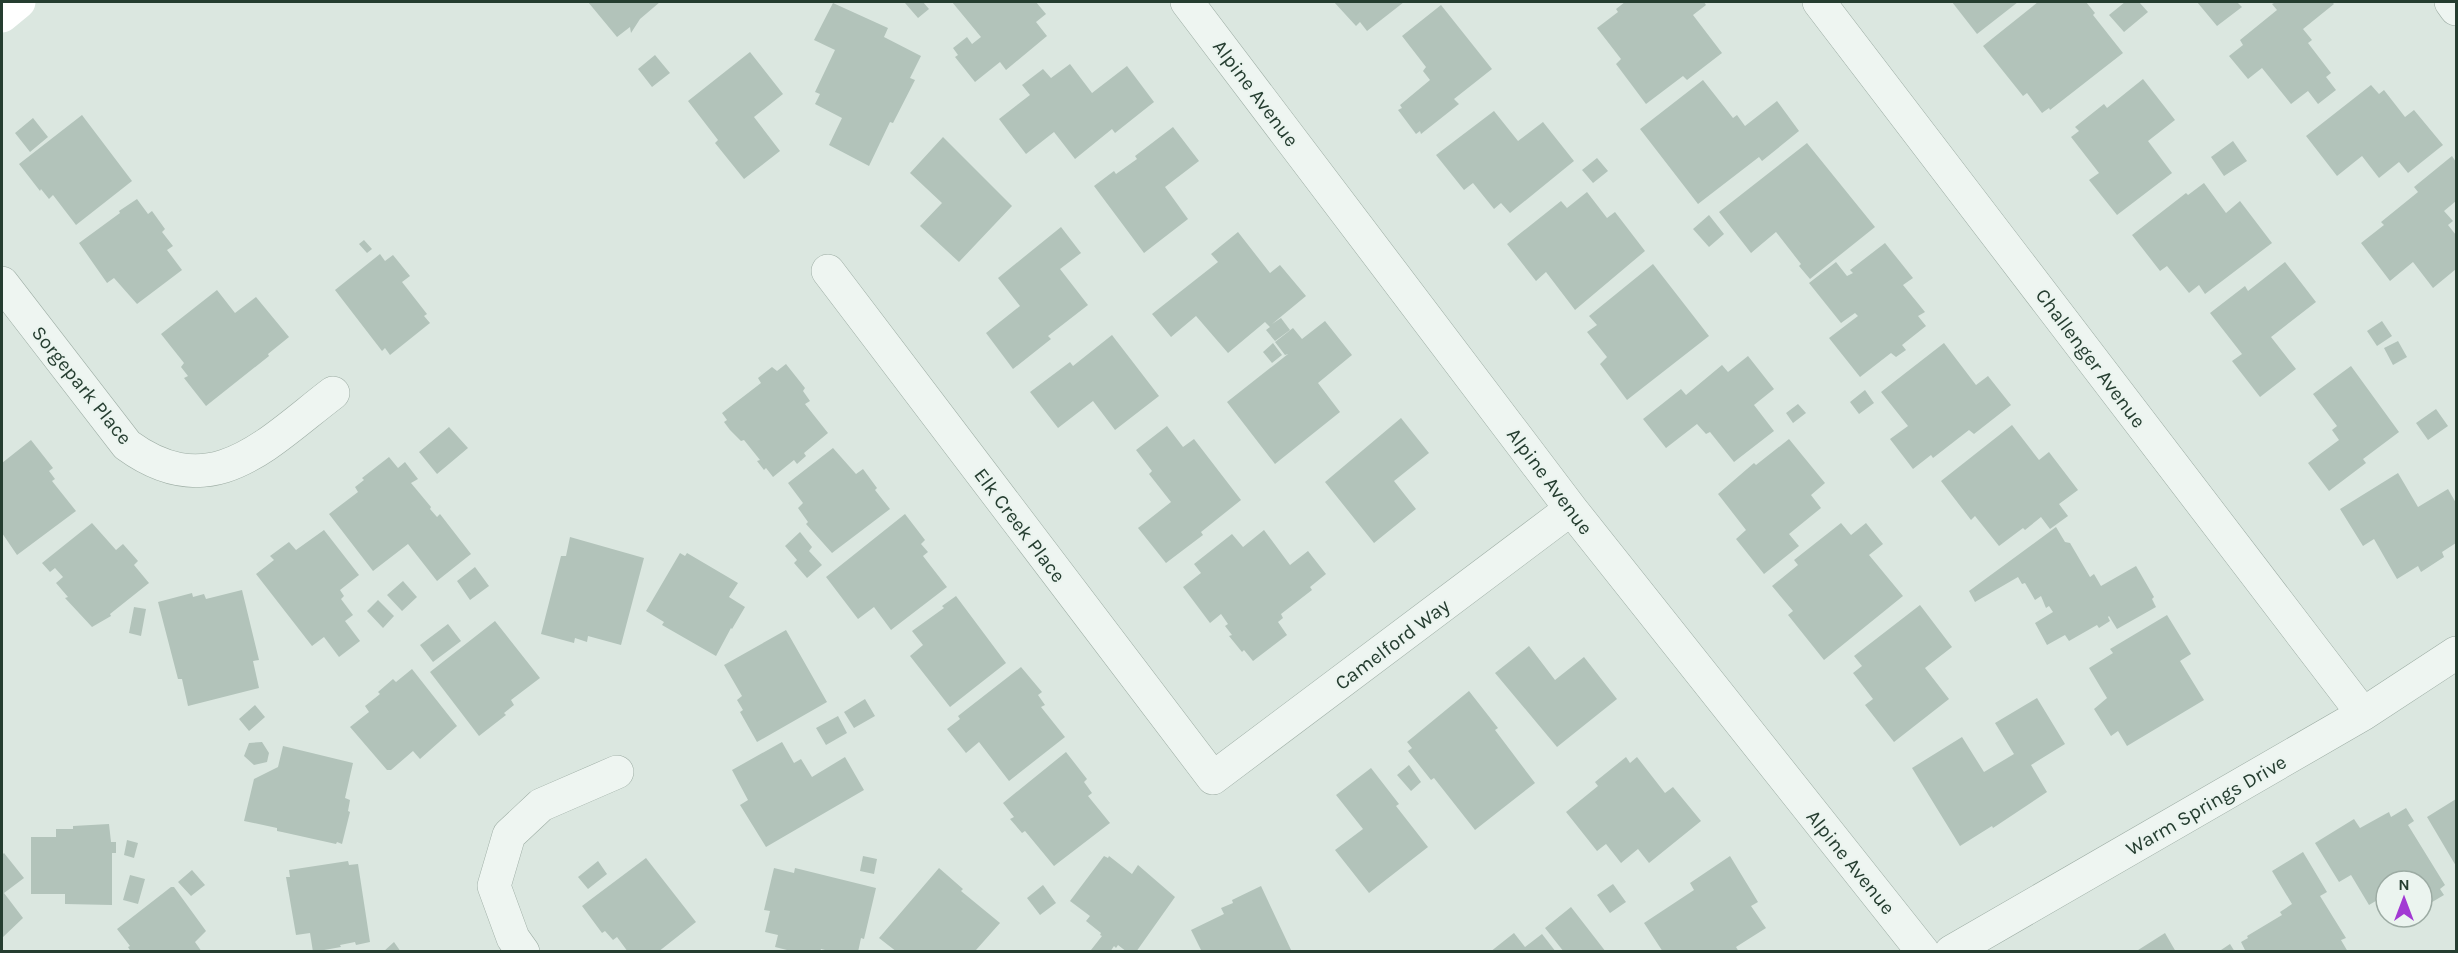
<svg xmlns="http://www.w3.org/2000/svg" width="2458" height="953" font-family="Karla,sans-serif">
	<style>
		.building { fill: #b2c3ba }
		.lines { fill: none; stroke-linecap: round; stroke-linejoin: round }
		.street-casing { stroke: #9dada4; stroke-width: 34 }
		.street { stroke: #eef5f1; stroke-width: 33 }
		.secondary { stroke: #fff; stroke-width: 33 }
		.labels { text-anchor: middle; stroke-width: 4.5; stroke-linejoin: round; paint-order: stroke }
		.street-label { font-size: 20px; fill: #253d30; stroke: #ebf4ef }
	</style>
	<rect width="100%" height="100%" fill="#dbe7e0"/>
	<!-- building -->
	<path class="building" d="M588,2H660L640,19L631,33L630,27L617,37Z
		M908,2H923L929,9L918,18L905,3Z
		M952,2H1036L1046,14L1036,22L1047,36L1006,70L1000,62L975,82L955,57L958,55L953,48L967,37L972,44L981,37Z
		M1334,2H1404L1367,31L1360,22L1356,26Z
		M1625,2H1704L1706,5L1693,15L1722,53L1687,80L1683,76L1646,104L1616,64L1621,59L1597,28L1618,12L1616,9Z
		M1952,2H2018L1977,34Z
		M2038,2H2086L2095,13L2093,15L2123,53L2050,110L2049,108L2042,113L2027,93L2023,96L1983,46Z
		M2125,2H2139L2148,12L2124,32L2109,15Z
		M2197,2H2237L2242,7L2217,26Z
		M2276,2H2332L2334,4L2303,29L2312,40L2308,43L2331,73L2326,77L2336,90L2318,104L2308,91L2291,104L2262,68L2248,79L2229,56L2243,45L2240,40L2277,10L2272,4Z
		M833,3L888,28L884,37L921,56L910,78L915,80L893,123L890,122L869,166L829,145L842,118L815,104L820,94L815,92L835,50L814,40Z
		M1441,5L1492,69L1454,99L1459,104L1421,134L1420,131L1416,134L1398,110L1402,108L1400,105L1430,80L1423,71L1426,67L1402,36Z
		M750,52L783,94L754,117L780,151L744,179L715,143L718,140L688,101Z
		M655,55L670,73L652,87L638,69Z
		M1070,64L1092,93L1127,66L1154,102L1115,133L1112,129L1075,159L1054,132L1026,154L999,119L1030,95L1022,85L1043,69L1051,78Z
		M2143,79L2175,120L2148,141L2172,173L2117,215L2089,180L2099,173L2071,137L2079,131L2075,127L2104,104L2107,108Z
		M1703,80L1733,118L1737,115L1745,126L1777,101L1799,131L1762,161L1759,157L1698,204L1640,129Z
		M2371,85L2379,94L2384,90L2405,117L2414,110L2443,145L2408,173L2399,162L2379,178L2362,156L2337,176L2306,136Z
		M1494,111L1518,141L1543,122L1574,161L1510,213L1501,203L1494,209L1473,183L1464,190L1436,155Z
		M82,115L132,181L76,225L53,195L49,199L41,189L40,191L19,164Z
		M33,118L48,137L30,152L15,133Z
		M1173,127L1199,161L1165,187L1188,219L1144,253L1094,186L1114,171L1116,174L1137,159L1135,156Z
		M943,137L1012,206L959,262L920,226L942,203L910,173Z
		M2233,141L2247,161L2224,176L2211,157Z
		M1807,143L1875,227L1810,279L1799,266L1801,264L1776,232L1751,253L1719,212Z
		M2452,156L2456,162V201L2444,211L2453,221L2448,225L2456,235V269L2433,288L2413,262L2390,281L2361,243L2384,225L2381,222L2418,192L2414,187Z
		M1597,158L1608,171L1593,183L1582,170Z
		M2204,183L2226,213L2240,201L2272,243L2205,294L2199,285L2189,293L2167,266L2160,271L2132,235L2186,193L2188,195Z
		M1587,192L1607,218L1615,212L1645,251L1575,310L1546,272L1536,281L1507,244L1561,201L1567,208Z
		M137,199L148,214L152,211L165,229L162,232L173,246L167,250L182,270L137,304L114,278L107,283L79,243L120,213L119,211Z
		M1709,215L1724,234L1709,247L1693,229Z
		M1061,227L1081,253L1060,269L1088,305L1048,336L1051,339L1013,369L986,333L1020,306L998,278Z
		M1238,232L1270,273L1280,265L1306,296L1272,324L1281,318L1290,330L1275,341L1266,330L1270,327L1265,322L1228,353L1196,316L1171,337L1152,314L1218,262L1211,254Z
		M364,240L372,249L367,253L359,244Z
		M1885,243L1913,278L1903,285L1925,312L1918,316L1926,326L1902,345L1906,350L1896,357L1891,353L1860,377L1829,338L1858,316L1855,313L1841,323L1809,283L1836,262L1847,276L1853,273L1850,270Z
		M380,254L385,261L393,255L410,276L402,282L427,314L424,316L430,323L390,355L385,348L382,351L335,290Z
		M2285,262L2316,302L2271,337L2296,369L2260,397L2232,361L2242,354L2210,313L2245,286L2248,291Z
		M1653,264L1709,336L1627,400L1600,364L1607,357L1587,332L1597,325L1589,316Z
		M217,290L235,313L256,297L289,337L268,354L269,356L206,406L184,378L188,376L181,367L184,363L161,334Z
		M1325,321L1352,355L1318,383L1340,412L1275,464L1227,402L1288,354L1285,355L1275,342L1293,328L1302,339Z
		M2382,321L2392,336L2377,346L2367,331Z
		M1112,335L1159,396L1115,430L1093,401L1058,428L1030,392L1070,362L1073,366Z
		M2398,341L2407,357L2393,365L2384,348Z
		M1273,343L1282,355L1272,363L1263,352Z
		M1944,343L1976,385L1988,376L2011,405L1974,434L1969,430L1933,458L1931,455L1913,469L1890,439L1908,426L1881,392Z
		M1748,356L1774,389L1754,405L1774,431L1734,462L1710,432L1706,434L1697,424L1666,448L1643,419L1681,389L1686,395L1722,365L1728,372Z
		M786,364L805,388L803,391L810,401L805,404L828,433L804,453L806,456L797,464L794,460L773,477L766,468L764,470L757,461L760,460L744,440L741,441L730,430L724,422L727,420L722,413L761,383L758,378L772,367L777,371Z
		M2351,366L2399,432L2363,459L2366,463L2329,491L2308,463L2339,440L2332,430L2337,426L2313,394Z
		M1865,390L1874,403L1859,414L1850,402Z
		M1798,404L1806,413L1793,423L1786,413Z
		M2436,409L2448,426L2428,440L2416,423Z
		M1401,418L1429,453L1394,481L1416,509L1374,543L1325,482Z
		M2012,425L2039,460L2049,452L2078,490L2059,504L2068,516L2050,529L2041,517L2025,530L2023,528L1999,546L1975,516L1971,520L1941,481Z
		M1167,426L1183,447L1194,439L1241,500L1201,532L1203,535L1166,563L1138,528L1171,502L1149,474L1152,471L1136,450Z
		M449,427L468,448L437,474L419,452Z
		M1789,439L1825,483L1811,495L1821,508L1789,534L1799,546L1764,574L1736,539L1746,530L1718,494L1754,463L1756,465Z
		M31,440L53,468L49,471L55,479L52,481L76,511L17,555L2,533V463Z
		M833,448L856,474L863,469L877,488L875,490L890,509L832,553L806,524L808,522L798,508L803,503L788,483Z
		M389,457L398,468L405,462L418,479L411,483L431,507L430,509L437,517L440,514L471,554L437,581L408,544L373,571L329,514L358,492L355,487L364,480L362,478Z
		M2398,473L2418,507L2448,489L2456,503V543L2442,552L2444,557L2421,572L2418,566L2397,579L2374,539L2363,546L2340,509Z
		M905,514L925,540L921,544L928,552L923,556L947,587L891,630L874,607L858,619L826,577Z
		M92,523L116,550L123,544L138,561L134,565L149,583L110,614L111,616L92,627L65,598L68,597L56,583L63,577L55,568L50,572L42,563Z
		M1841,523L1851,535L1866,523L1883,544L1869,555L1903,596L1824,660L1788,615L1793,611L1772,586L1798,565L1794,560Z
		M2056,527L2065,542L2070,543L2090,577L2094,574L2101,586L2136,566L2154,597L2152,599L2156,607L2117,629L2109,616L2108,617L2110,621L2099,628L2097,625L2069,641L2065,635L2047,645L2035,623L2053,612L2049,606L2046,608L2041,596L2035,600L2025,583L2022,584L2018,577L1975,602L1969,591Z
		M324,530L359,575L340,590L344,596L341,599L353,615L345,621L360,641L339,657L324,637L312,646L256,574L274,560L270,556L289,542L296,550Z
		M1264,530L1290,565L1308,551L1326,574L1310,587L1312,590L1281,614L1283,618L1278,622L1287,635L1253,661L1244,650L1242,652L1229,636L1232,635L1225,626L1228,624L1221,614L1210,623L1183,587L1201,573L1194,564L1232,534L1243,547Z
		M800,532L812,547L809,551L822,565L807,578L794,563L797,560L785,546Z
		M570,537L644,558L621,645L588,636L587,642L575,638L574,643L541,634L561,556H566Z
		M680,553L685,556L687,553L738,583L729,597L745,607L732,629L731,628L716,656L662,625L664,622L646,611Z
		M475,567L489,586L470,600L457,581Z
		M403,581L417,597L402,611L387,595Z
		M242,590L259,660L253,661L259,688L188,706L182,679H178L158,602L192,593L193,597L204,594L206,599Z
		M956,596L1006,663L950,707L910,656L923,645L912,631L944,608L942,606Z
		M378,600L394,616L383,628L367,611Z
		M1920,605L1952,647L1925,668L1949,699L1894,742L1865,705L1873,699L1853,673L1862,666L1854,656Z
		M134,607L146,609L141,636L129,633Z
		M2167,615L2191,654L2180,661L2204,700L2127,746L2118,731L2111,736L2094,709L2107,698L2089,668L2113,653L2110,649Z
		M495,621L540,678L511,700L514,705L504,713L506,715L479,736L430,672Z
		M448,624L461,641L433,662L420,645Z
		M786,630L827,702L757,742L740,712L743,710L737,700L742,696L724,665Z
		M1529,646L1555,680L1584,657L1617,699L1557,747L1495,673Z
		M1021,667L1042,692L1038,695L1045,705L1041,707L1065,737L1009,781L979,742L966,753L947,729L960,719L958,716Z
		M412,669L457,726L420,759L413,751L391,770H387L350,727L369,712L365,706L380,694L378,692L393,679L396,682Z
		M1469,691L1498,728L1495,730L1535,783L1475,830L1434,778L1431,780L1408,751L1412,748L1407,742Z
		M2037,698L2065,744L2031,765L2047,792L1993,828L1992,826L1960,846L1912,768L1962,737L1984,772L2014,754L1995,723Z
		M865,699L875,716L854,728L844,712Z
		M255,705L265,717L249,731L239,719Z
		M838,716L847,733L826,745L816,728Z
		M262,742L269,753L267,762L254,765L244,756L249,743Z
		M782,742L794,763L801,759L812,777L845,757L864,790L766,847L740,805L748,800L732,770Z
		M283,746L353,763L345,798L350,800L348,811L350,812L342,844L337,842L336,844L282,832L277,831V828L244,821L254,779L278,767Z
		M1066,752L1087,779L1084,782L1092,793L1088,796L1110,823L1054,866L1025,831L1022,833L1010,819L1014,817L1003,803Z
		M1626,757L1630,763L1637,757L1665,793L1673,787L1701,821L1649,863L1638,849L1621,863L1606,844L1597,851L1566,812L1598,786L1595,782Z
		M1409,765L1421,782L1411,791L1397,775Z
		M1371,768L1399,804L1396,806L1428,847L1369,893L1335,850L1363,829L1336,795Z
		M2456,799V866L2427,817Z
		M2406,808L2414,821L2408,825L2445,885L2440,889L2444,895L2422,908V881H2386V895L2369,905L2351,875L2339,882L2315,843L2354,819L2360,828L2389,812L2391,817Z
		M109,824L111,842H116V853H112V905L65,904V894H31V837H56V829H73V826Z
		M127,840L138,843L134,858L124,855Z
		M2303,852L2327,892L2320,896L2346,938L2341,940L2348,952H2246L2241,942L2248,938L2247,936L2282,915L2280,912L2292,904L2272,871Z
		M4,853L24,878L4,893L23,918L2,938V855Z
		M863,856L877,859L874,874L860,871Z
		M1104,856L1108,858L1109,856L1132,874L1138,865L1175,897L1136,952H1127L1118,945L1116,948L1114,946L1110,952L1091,950L1102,936L1100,935L1101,933L1086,921L1090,916L1070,901Z
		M1730,856L1758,902L1751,906L1766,928L1736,947L1739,952H1663L1644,923L1694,890L1690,883Z
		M646,858L696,922L658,952H628L617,937L613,940L605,931L602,933L582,906Z
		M348,861L349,865L358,864L370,942L356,945L355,942L340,945L341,947L313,952L310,933L296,935L286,877H290L289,870Z
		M598,861L607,874L588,889L578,877Z
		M774,868L794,873L795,868L876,888L864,939L861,938L858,952H833L821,949L820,952H795L775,947L778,935L765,932L770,911L764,910Z
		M939,868L963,889L961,891L1000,923L976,950L978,952H897L879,938Z
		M192,870L205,885L191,896L178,882Z
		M130,875L145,879L138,904L123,900Z
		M1613,884L1626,902L1610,913L1597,895Z
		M1043,885L1056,903L1040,915L1027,898Z
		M1261,886L1292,952H1202L1191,930L1224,914L1221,908L1233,903L1232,900Z
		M171,887H174L206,931L195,942L202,952H131L128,947L130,946L117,929Z
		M1571,907L1606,952H1564L1545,928Z
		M1514,933L1525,947L1542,934L1556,952H1490Z
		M2165,933L2176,952H2135Z
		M394,942L401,952H383Z
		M2230,944L2235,952H2218Z"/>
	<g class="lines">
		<defs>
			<path id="street" d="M1187,2L1571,509L1923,952
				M1819,2L2363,714
				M2451,2L2456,9
				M828,271L1213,778L1571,509
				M2,283L127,445C212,507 266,444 333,393
				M523,952L513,938L494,886L509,835L541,805L617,772
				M1951,952L2363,714L2456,653"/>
		</defs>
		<!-- street casing -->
		<use href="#street" class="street-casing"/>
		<!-- street -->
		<use href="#street" class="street"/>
		<!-- secondary -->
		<path class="secondary" d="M2,16L19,2"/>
	</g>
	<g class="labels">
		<!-- street labels -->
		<g class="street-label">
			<text transform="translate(1256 93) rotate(53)" y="7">Alpine Avenue</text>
			<text transform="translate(2091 358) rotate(53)" y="7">Challenger Avenue</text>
			<text transform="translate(82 385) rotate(51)" y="7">Sorgepark Place</text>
			<text transform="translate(1550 481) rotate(53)" y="7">Alpine Avenue</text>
			<text transform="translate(1020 525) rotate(53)" y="7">Elk Creek Place</text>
			<text transform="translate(1392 644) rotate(-37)" y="7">Camelford Way</text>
			<text transform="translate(2206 805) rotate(-30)" y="7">Warm Springs Drive</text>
			<text transform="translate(1851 862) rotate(51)" y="7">Alpine Avenue</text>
		</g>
	</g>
	<!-- border -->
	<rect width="2458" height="953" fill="none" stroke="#253d30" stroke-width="6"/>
	<!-- north arrow -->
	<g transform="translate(2404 899)"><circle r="28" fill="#ebf4ef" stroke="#9caba3" stroke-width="1.5"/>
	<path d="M0-4.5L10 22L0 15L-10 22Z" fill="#a239d3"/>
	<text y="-9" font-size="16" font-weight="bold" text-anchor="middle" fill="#253d30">N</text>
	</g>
</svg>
